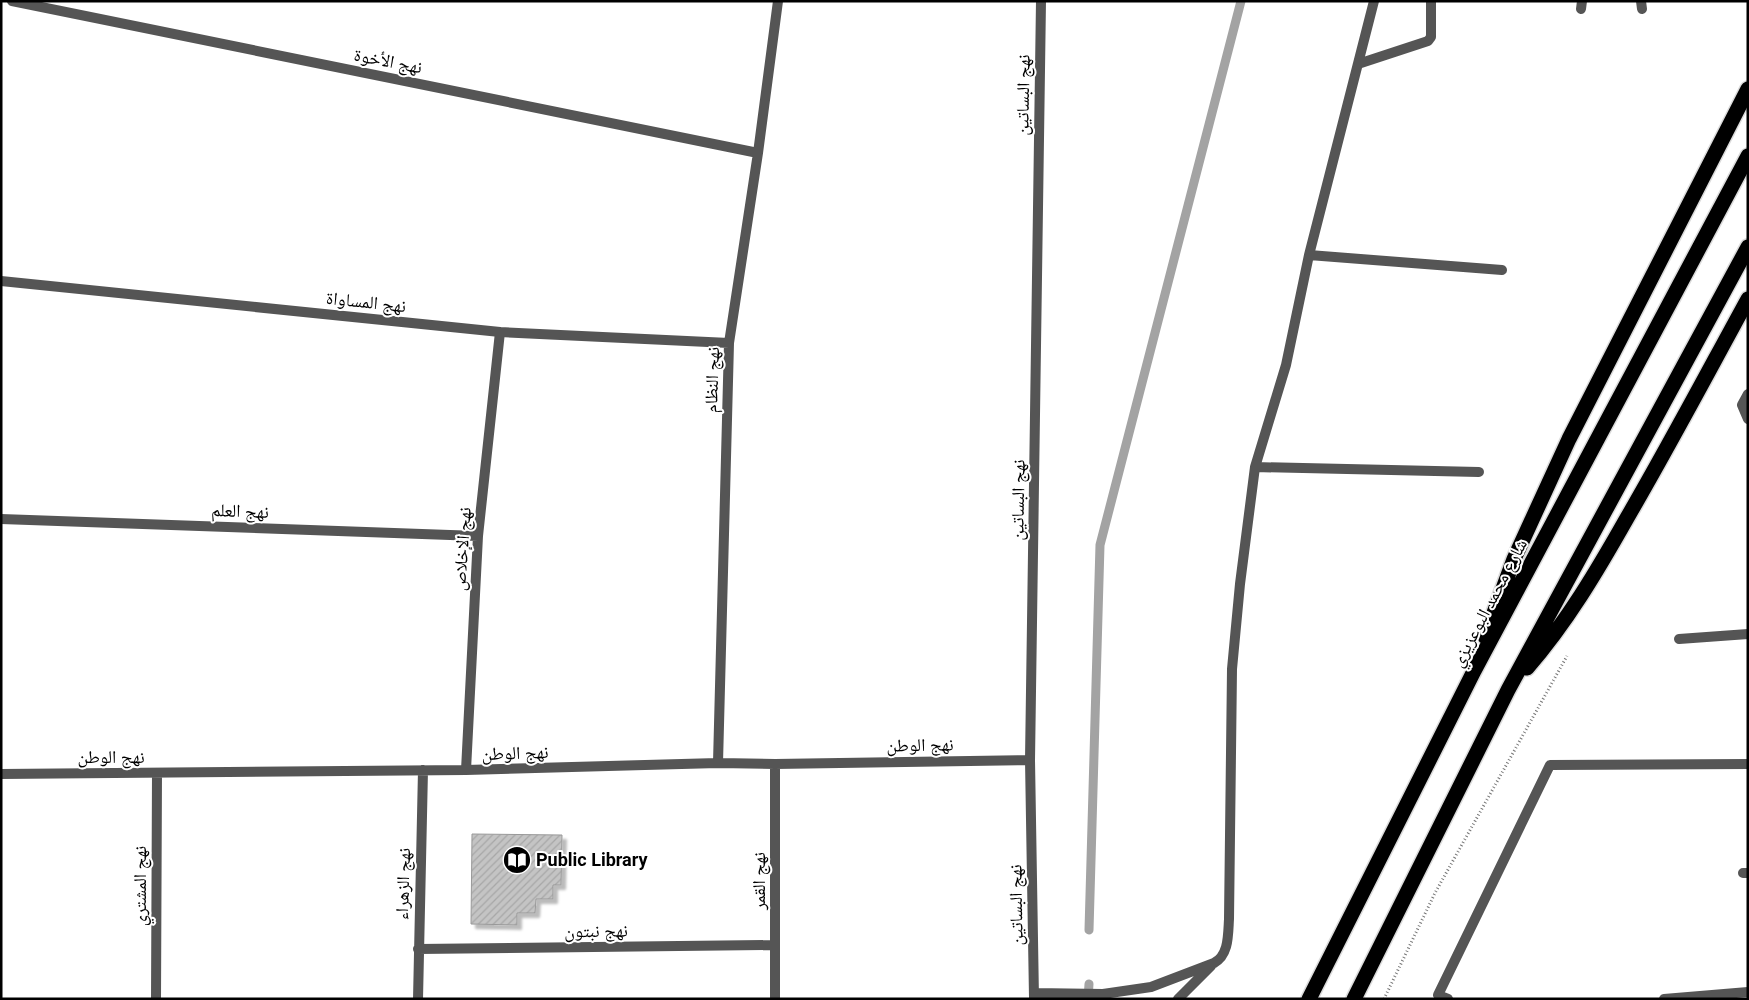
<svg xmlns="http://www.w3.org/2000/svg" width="1749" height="1000" font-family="Roboto,'Noto Naskh Arabic',sans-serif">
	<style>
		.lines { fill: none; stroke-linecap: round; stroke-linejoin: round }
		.stream { stroke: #a3a3a3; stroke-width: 9 }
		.building { fill: url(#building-hatch); stroke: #999; filter: url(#shadow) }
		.motorway-casing { stroke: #dbdbdb; stroke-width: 18 }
		.path { stroke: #777; stroke-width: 3; stroke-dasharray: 1 2.5; stroke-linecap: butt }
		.service { stroke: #555; stroke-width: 10 }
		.minor { stroke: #555; stroke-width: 10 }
		.motorway { stroke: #000; stroke-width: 15 }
		.labels { text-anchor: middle; stroke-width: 4; stroke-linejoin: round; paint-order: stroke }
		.street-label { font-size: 18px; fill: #000; stroke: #fff }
		.poi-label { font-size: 18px; font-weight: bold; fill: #000; stroke: #fff; text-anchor: start }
	</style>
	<defs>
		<pattern id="building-hatch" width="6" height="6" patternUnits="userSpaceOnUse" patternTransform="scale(1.25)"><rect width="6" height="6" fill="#c4c4c4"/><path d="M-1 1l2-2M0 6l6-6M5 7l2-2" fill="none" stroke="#a7a7a7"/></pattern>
		<filter id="shadow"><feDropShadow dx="4.5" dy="4.5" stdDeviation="1" flood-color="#0004"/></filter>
	</defs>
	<rect width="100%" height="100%" fill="#fff"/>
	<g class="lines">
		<!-- stream -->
		<path class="stream" d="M1089,930L1100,545L1241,1
			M1088,999L1089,984"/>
	</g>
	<!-- building -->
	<path class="building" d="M472,834L562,835L561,885H553V899H536L535,913H517V925L471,924Z"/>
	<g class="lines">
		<defs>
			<path id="motorway" d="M1485,637L1514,559L1569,439L1748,89
				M1527,668C1567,622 1597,571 1627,518C1669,446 1708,372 1748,299
				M1309,999L1474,671L1748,156
				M1354,999L1508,690L1748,247"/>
		</defs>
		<!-- motorway casing -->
		<use href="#motorway" class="motorway-casing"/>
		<!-- path -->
		<path class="path" d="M1384,999L1435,893L1567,656"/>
		<!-- service -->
		<path class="service" d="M1743,873H1748
			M1448,999L1438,995L1550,765L1748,764"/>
		<!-- minor -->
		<path class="minor" d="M12,1L758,153
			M1641,1L1642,9
			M1581,9L1582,1
			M1358,64L1428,41L1431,37V1
			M1309,255L1502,270
			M1,281L500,332L729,343
			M1748,394L1742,405L1748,419
			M1255,467L1479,472
			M1,519L478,536
			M1679,639L1748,634
			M718,763L729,343L758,153L778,1
			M466,770L478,536L500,332
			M1,774L466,770L718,763L775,764L1030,760
			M418,949L775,945
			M1034,993L1103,994L1151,987L1214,963C1229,955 1228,935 1229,919L1232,669L1240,584L1255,467L1286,365L1309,255L1374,1
			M1034,998L1030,760L1041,1
			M156,999L157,773
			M418,999L423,770
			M775,999V764
			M1178,999L1211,966
			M1664,999L1748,992"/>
		<!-- motorway -->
		<use href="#motorway" class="motorway"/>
	</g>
	<!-- icons -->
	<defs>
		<symbol id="library-disc" viewBox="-11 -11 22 22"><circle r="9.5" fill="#000" stroke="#fff"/><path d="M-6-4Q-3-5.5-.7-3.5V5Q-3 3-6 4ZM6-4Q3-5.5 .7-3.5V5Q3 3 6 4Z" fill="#fff"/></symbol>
	</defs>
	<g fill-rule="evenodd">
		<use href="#library-disc" x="501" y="844" width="32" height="32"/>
	</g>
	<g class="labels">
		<!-- street labels -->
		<g class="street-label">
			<text transform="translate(388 61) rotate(11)" y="6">نهج الأخوة</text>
			<text transform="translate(1023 95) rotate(-89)" y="6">نهج البساتين</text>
			<text transform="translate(366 302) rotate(6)" y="6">نهج المساواة</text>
			<text transform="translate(712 380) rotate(-88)" y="6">نهج النظام</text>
			<text transform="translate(1018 500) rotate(-89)" y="6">نهج البساتين</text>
			<text transform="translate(240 511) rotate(2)" y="6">نهج العلم</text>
			<text transform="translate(462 549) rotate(-86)" y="6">نهج الإخلاص</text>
			<text transform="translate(1489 603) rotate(-62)" y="6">شارع محمد البوعزيزي</text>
			<text transform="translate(920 745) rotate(-1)" y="6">نهج الوطن</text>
			<text transform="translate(515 753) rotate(-2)" y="6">نهج الوطن</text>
			<text x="111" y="763">نهج الوطن</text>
			<text transform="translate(759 881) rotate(-90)" y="6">نهج القمر</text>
			<text transform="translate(403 884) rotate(-88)" y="6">نهج الزهراء</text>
			<text transform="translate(140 886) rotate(-90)" y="6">نهج المشتري</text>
			<text transform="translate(1016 905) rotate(-91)" y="6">نهج البساتين</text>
			<text transform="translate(596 931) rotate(-1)" y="6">نهج نبتون</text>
		</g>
		<!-- poi labels -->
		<g class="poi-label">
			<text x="536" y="866">Public Library</text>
		</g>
	</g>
	<!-- border -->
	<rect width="1749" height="1000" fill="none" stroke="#000000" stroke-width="5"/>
</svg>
